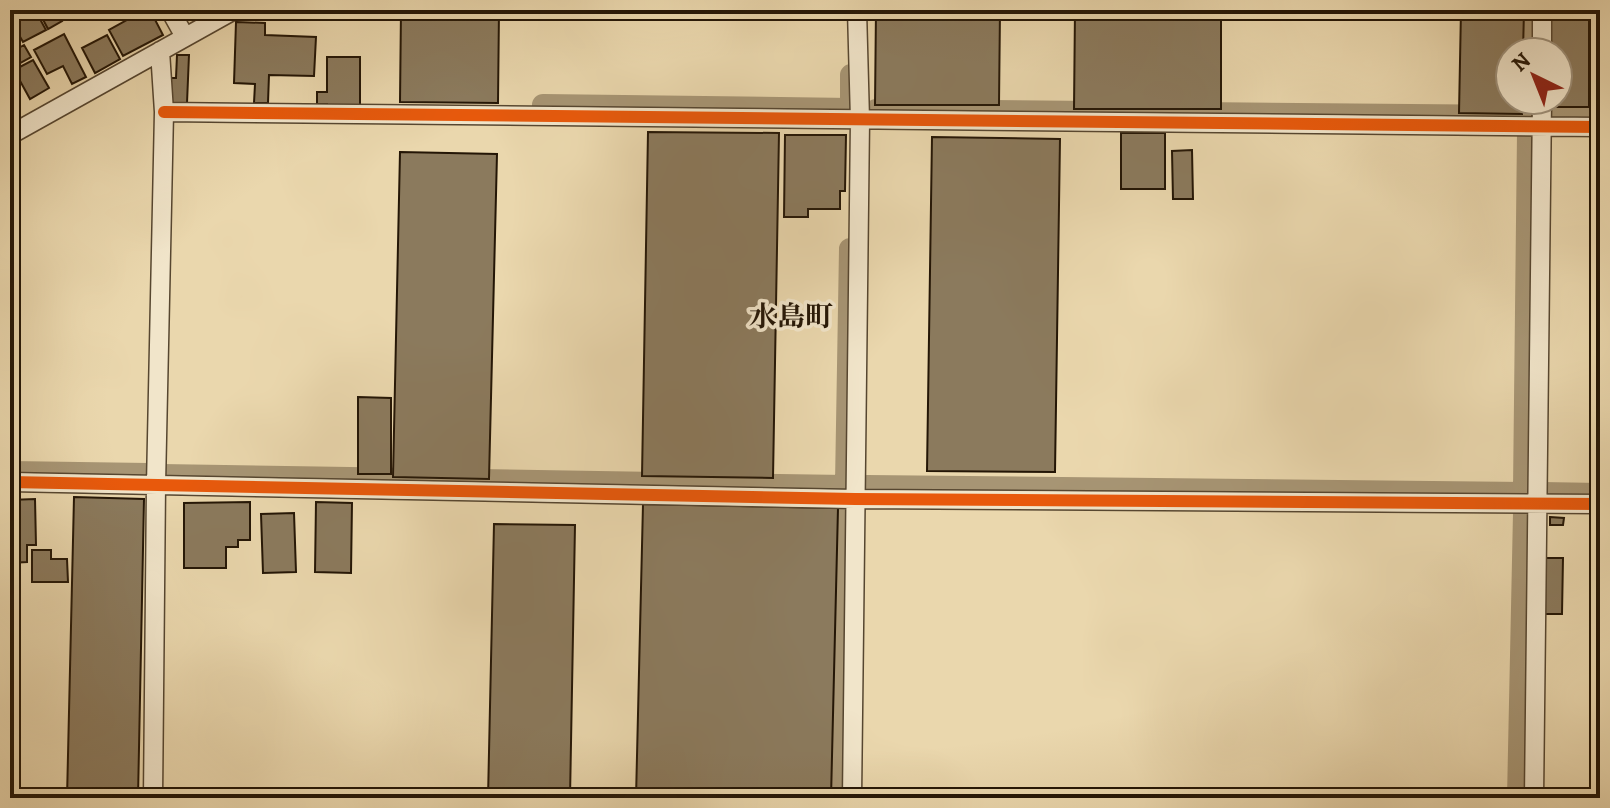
<svg xmlns="http://www.w3.org/2000/svg" width="1610" height="808" font-family="Alegreya,'Noto Serif JP',serif">
	<style>
		.lines { fill: none; stroke-linecap: round; stroke-linejoin: round }
		.canal { stroke: #a79574; stroke-width: 22 }
		.building { fill: #8b7a5d; stroke: #241606; stroke-width: 2 }
		.street-casing { stroke: #564630; stroke-width: 21 }
		.street { stroke: #f1e5ca; stroke-width: 18 }
		.cycleway-casing { stroke: #f1e5ca; stroke-width: 17 }
		.cycleway { stroke: #e8590c; stroke-width: 12 }
		.labels { text-anchor: middle; stroke-width: 7; stroke-linejoin: round; paint-order: stroke }
		.quarter-label { font-size: 28px; font-weight: bold; fill: #241606; stroke: #f1e5ca }
	</style>
	<rect width="100%" height="100%" fill="#ead7ad"/>
	<filter id="stains"><feTurbulence type="fractalNoise" baseFrequency=".0025" numOctaves="4"/><feColorMatrix values="0 0 0 0 .2 0 0 0 0 .09 0 0 0 0 .02 0 0 0 .5 -.17"/></filter>
	<radialGradient id="worn" r=".72"><stop offset=".6" stop-color="#630" stop-opacity="0"/><stop offset="1" stop-color="#630" stop-opacity=".3"/></radialGradient>
	<g class="lines">
		<!-- canal -->
		<path class="canal" d="M1529,52V10
			M543,105L851,109V75
			M876,110L1523,116
			M1557,116L1600,117
			M10,472L148,474
			M161,475L846,486
			M846,484L850,249
			M867,486L1524,493
			M1524,489L1528,133
			M1542,493L1600,494
			M839,798L845,513
			M1518,798L1524,513"/>
	</g>
	<!-- building -->
	<path class="building" d="M10,10H35L46,30L23,42L10,19Z
		M38,10H56L62,21L48,29Z
		M145,10H150L163,35L123,56L109,30Z
		M191,10H215L197,20Z
		M333,10H352V18H333Z
		M401,10H499L498,103L400,102Z
		M876,10H1000L999,105H875Z
		M1075,10H1221V109H1074Z
		M1461,10H1524L1523,52H1510V100H1522V114L1459,113Z
		M1545,10H1589V107H1545V100H1558V52H1545Z
		M236,22L265,23V35L316,37L314,76L269,75L268,103H254L255,84L234,83Z
		M64,34L86,77L72,84L63,66L47,74L34,50Z
		M107,35L120,59L95,73L82,48Z
		M24,45L31,57L13,67L10,53Z
		M177,55H189L187,103H169L170,78H176Z
		M327,57H360V108L327,107V104H317V92H327Z
		M33,60L49,88L30,99L14,70Z
		M648,132L779,133L773,478L642,476Z
		M1121,133H1165V189H1121Z
		M785,135H846L845,191H840V209H808V217H784Z
		M932,137L1060,139L1055,472L927,471Z
		M1192,150L1193,199H1173L1172,151Z
		M400,152L497,154L489,479L393,477Z
		M358,397L391,398V474H358Z
		M74,497L144,499L138,798H67Z
		M35,499L36,545H27V562L10,563V500Z
		M250,502V540H238V547H226V568H184V503Z
		M316,502L352,503L351,573L315,572Z
		M643,504L838,508L831,798H636Z
		M294,513L296,572L263,573L261,514Z
		M1550,517L1564,518L1563,525H1550Z
		M494,524L575,525L570,798H488Z
		M32,550H51V559H67L68,582H32Z
		M1544,558H1563L1562,614H1542Z"/>
	<g class="lines">
		<defs>
			<path id="street" d="M170,10L185,37
				M1542,10V52
				M164,112L1600,127
				M10,135L234,10
				M10,482L855,499L1600,504
				M153,798L156,485L164,112L160,51
				M852,798L860,120L857,10
				M1534,798L1542,100"/>
		</defs>
		<!-- street casing -->
		<use href="#street" class="street-casing"/>
		<!-- street -->
		<use href="#street" class="street"/>
		<defs>
			<path id="cycleway" d="M164,112L1600,127
				M10,482L855,499L1600,504"/>
		</defs>
		<!-- cycleway casing -->
		<use href="#cycleway" class="cycleway-casing"/>
		<!-- cycleway -->
		<use href="#cycleway" class="cycleway"/>
	</g>
	<g class="labels">
		<!-- quarter labels -->
		<g class="quarter-label">
			<text x="791" y="326">水島町</text>
		</g>
	</g>
	<!-- margin -->
	<rect width="1610" height="808" fill="none" stroke="#ead7ad" stroke-width="40"/>
	<rect x="12" y="12" width="1586" height="784" fill="none" stroke="#241606" stroke-width="4"/>
	<rect x="20" y="20" width="1570" height="768" fill="none" stroke="#241606" stroke-width="2"/>
	<!-- north arrow -->
	<g transform="translate(1534 76) rotate(317)"><circle r="38" fill="#f1e5ca" stroke="#9f927c" stroke-width="2"/>
	<path d="M0-6L14 30L0 20L-14 30Z" fill="#8f2418"/>
	<text y="-12" font-size="22" font-weight="bold" text-anchor="middle" fill="#241606">N</text>
	</g>
	<rect width="100%" height="100%" filter="url(#stains)"/>
	<rect width="100%" height="100%" fill="url(#worn)"/>
</svg>
